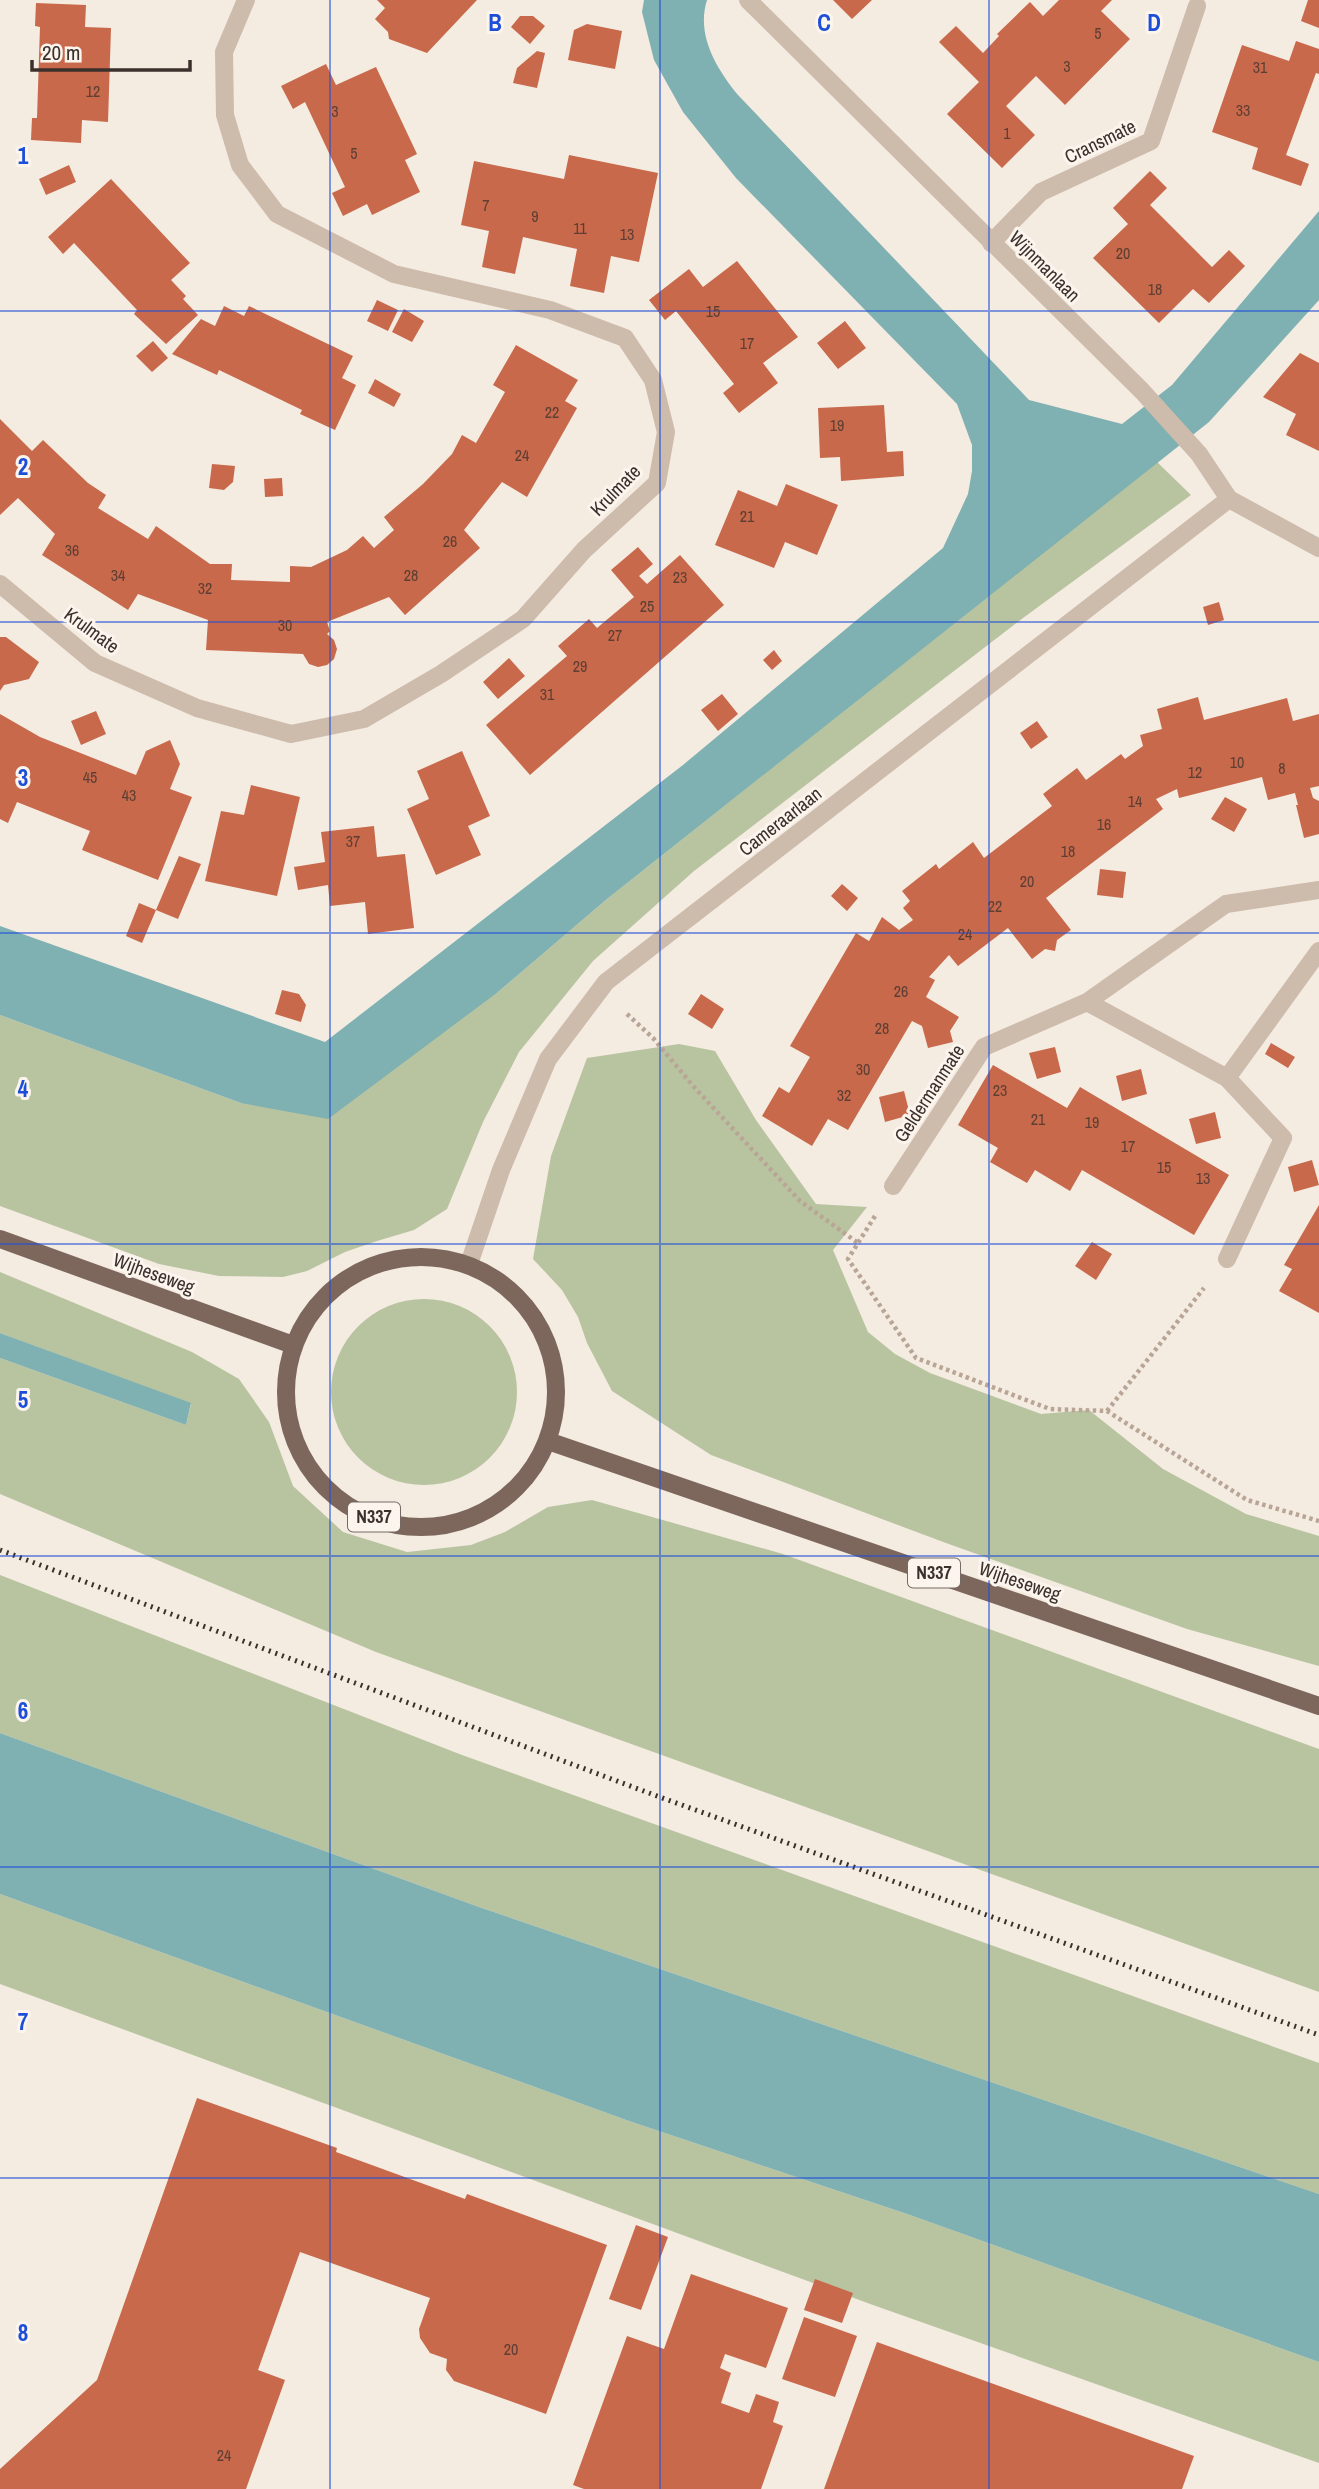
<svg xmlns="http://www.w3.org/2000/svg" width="1319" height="2489" font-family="'Archivo Narrow',sans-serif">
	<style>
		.green { fill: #b8c4a0 }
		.water { fill: #7fb0b2 }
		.building { fill: #c8694b }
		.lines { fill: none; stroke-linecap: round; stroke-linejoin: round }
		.path { stroke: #b9a596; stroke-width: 4.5; stroke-dasharray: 3.5 3.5; stroke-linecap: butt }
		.minor { stroke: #cdbbac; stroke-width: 18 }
		.primary { stroke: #7d675c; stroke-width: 18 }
		.rail { stroke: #3b302b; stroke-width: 5; stroke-dasharray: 2 5; stroke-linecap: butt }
		.grid { fill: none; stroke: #1d4ed8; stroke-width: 2; stroke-opacity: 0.55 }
		.labels { text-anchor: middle; stroke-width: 6; stroke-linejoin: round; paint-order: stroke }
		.number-label { font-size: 16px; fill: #5e3e33 }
		.shield { fill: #fbf5ee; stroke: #756b66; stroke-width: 2 }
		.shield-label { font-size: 18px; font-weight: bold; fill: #3b302b }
		.street-label { font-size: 19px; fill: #3b302b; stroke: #fbf5ee }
		.grid-label { font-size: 23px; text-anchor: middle; font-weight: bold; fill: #1d4ed8; stroke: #fbf5ee; stroke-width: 6; stroke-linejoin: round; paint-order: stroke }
	</style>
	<rect width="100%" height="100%" fill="#f4ebe1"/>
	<!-- green -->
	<path class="green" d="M1157,462L1191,495L1023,618L694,871L593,961L519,1052L483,1122L447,1209L414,1230L377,1241L345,1252L307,1271L283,1277L219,1276L159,1264L0,1206V1015L241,1103L498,992L607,899Z
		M679,1044L715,1051L756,1120L816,1204L867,1207L833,1250L868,1332L895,1354L930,1373L1041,1414L1089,1410L1163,1469L1246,1514L1319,1536V1666L1187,1629L946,1543L711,1455L612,1391L587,1343L578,1317L562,1290L533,1259L551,1156L587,1058Z
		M0,1272L192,1352L239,1379L269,1422L293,1486L343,1532L407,1552L471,1545L505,1532L548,1507L592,1500L783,1554L1319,1749V1992L376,1652L0,1494V1358L186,1425L191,1404L0,1333Z
		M331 1392a93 93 0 1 1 186 0a93 93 0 1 1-186 0Z
		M0,1575L462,1755L1319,2063V2194L479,1907L0,1733Z
		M0,1894L629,2121L910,2215L1319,2362V2463L873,2305L0,1984Z"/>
	<!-- water -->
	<path class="water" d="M644,0H707C696,35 716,68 738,95L1029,400L1122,424L1172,385L1319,211V300L1209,422L607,899L498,992L328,1119L241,1103L0,1015V926L325,1042L683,765L943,548L968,494L972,471V445L957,404L736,178L683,112L654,60L642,12Z
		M0,1333L191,1403L186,1425L0,1358Z
		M0,1733L479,1907L1319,2194V2362L910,2215L629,2121L0,1894Z"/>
	<!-- building -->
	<path class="building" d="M377,0H477L427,53L389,39L388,32L375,19L385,8Z
		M833,0H872L852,19Z
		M1059,0H1112L1101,11L1130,39L1065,105L1036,76L1006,106L1035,135L1002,168L947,114L979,82L939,42L956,26L983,53L999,36L997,34L1030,2L1043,16Z
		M1308,0H1319V28L1301,21Z
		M36,3L86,5L85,27L111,28L108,122L82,120L81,143L31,140L32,118H37L40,27L35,26Z
		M520,16H533L545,26L530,44L511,27Z
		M587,24L622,31L615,69L568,60L574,30Z
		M1296,41L1319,49V74L1316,73L1286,155L1309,164L1301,186L1252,169L1258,148L1212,132L1242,45L1289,61Z
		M537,51L545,53L537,88L513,83L517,68Z
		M326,64L336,85L376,67L417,154L405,160L420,192L372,215L367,204L343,216L332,193L345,187L305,102L293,109L281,86Z
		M569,155L658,173L639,262L611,256L604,293L570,286L577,249L523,237L515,274L482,267L489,231L461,225L474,161L564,179Z
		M69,165L76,182L46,195L39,179Z
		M1150,171L1167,188L1150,205L1212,267L1229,250L1245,266L1209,303L1193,289L1159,323L1093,258L1128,224L1113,208Z
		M111,179L190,263L171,280L186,296L183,299L198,315L166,344L134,314L137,310L74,243L63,254L48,237Z
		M737,261L798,337L763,363L778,383L739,413L723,393L734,384L676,311L665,320L649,300L689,269L703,287Z
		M377,300L398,310L388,331L367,321Z
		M224,306L244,316L249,306L353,356L342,378L356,385L335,430L300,414L302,410L219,370L217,375L172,354L201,319L215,326Z
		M404,309L424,321L412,342L392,332Z
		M845,321L866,348L838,369L817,343Z
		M153,341L168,358L152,372L136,356Z
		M516,345L578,380L565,401L577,408L527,497L502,482L464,530L480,548L405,615L389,597L327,622L330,631L327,634L334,640L337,649L334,659L327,665L318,667L309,664L303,654L206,650L208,620L138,594L128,610L42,555L55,534L18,498L0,515V419L32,451L43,440L88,483L106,495L98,508L148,539L156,526L210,564H232L231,580L290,582V566L311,567L347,550L363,536L374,548L394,530L384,517L423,484L452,454L462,435L476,443L505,392L493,385Z
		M1300,353L1319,363V451L1286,435L1296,414L1263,397Z
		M375,379L401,394L394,407L368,393Z
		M884,405L887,452L903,451L904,476L841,481L840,457L820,458L818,408Z
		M212,464L235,466L233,482L224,490L209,488Z
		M282,478L283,496L265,497L264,479Z
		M786,484L838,505L817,555L785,542L774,568L715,545L738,490L777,506Z
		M638,547L653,564L639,576L647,584L680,555L724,605L530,775L486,725L567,656L558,646L589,619L597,628L634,597L611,570Z
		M1219,602L1224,620L1208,625L1203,607Z
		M0,637H6L39,662L29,679L4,685L0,691Z
		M774,650L782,661L772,670L763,660Z
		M509,658L525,676L498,699L483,682Z
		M722,694L738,714L718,731L701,710Z
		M1198,697L1204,720L1287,698L1293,721L1319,714V786L1310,788L1313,798L1319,801V834L1304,838L1296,805H1298L1295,793L1268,800L1262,777L1179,798L1177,789L1156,799L1163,809L1046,898L1071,930L1057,940L1055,951L1045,949L1032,959L1008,928L958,966L949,955L929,977L935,980L926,997L959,1017L950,1031L953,1042L928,1048L922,1026L912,1021L848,1130L828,1119L812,1146L762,1116L779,1087L789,1093L810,1057L790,1046L856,933L869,941L882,917L899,930L913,920L903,908L910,901L902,891L936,864L939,869L973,842L984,858L1052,806L1043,794L1077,768L1086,780L1121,754L1125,759L1143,746L1140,735L1162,729L1157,709Z
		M96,711L106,734L81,745L71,721Z
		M0,714L40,737L136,775L146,751L170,740L180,764L170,789L192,797L158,880L82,850L90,831L17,802L8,823L0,819Z
		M1037,721L1048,737L1031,749L1020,733Z
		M462,751L490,816L468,826L481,855L436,875L407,809L429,799L417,771Z
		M251,785L300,797L277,896L205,881L221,811L244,815Z
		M1225,797L1247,809L1234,832L1211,819Z
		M374,826L377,857L405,854L414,928L368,934L365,902L330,906L328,885L298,890L294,867L325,862L321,832Z
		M179,856L201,864L178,919L156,910Z
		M1100,869L1126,872L1123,898L1097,895Z
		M842,884L858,898L847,911L831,896Z
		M139,903L156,910L142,943L126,936Z
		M282,990L299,994L306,1005L301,1022L275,1014Z
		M701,994L724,1009L712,1029L688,1014Z
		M1271,1043L1295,1057L1288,1068L1265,1054Z
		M1055,1047L1061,1072L1037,1079L1029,1053Z
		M993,1065L1067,1108L1080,1087L1229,1175L1194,1235L1082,1170L1070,1191L1035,1170L1027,1183L990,1162L998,1148L958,1125Z
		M1141,1069L1147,1094L1122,1101L1116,1076Z
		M904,1091L910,1115L885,1122L879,1097Z
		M1215,1112L1221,1138L1196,1144L1189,1119Z
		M1312,1160L1319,1185L1294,1192L1288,1167Z
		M1319,1205V1313L1279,1291L1292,1269L1284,1265Z
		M1092,1242L1112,1254L1096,1280L1075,1266Z
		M197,2098L337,2148L336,2152L465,2199L467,2194L607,2245L546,2414L454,2381L446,2370L447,2359L430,2353L420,2338L419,2329L430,2298L300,2252L258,2370L285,2380L246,2489H0V2469L97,2380Z
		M636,2225L668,2237L641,2310L609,2299Z
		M691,2274L788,2308L766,2368L725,2354L720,2368L731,2373L721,2403L749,2413L756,2394L779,2402L773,2422L783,2426L761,2489H584L573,2485L627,2336L664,2349Z
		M815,2279L853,2293L842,2323L804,2310Z
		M804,2317L857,2336L835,2397L782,2379Z
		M877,2342L1194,2456L1182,2489H824Z"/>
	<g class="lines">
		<!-- path -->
		<path class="path" d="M627,1014L653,1038L694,1087L800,1201L858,1243
			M875,1216L848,1259L916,1358L1050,1409L1107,1411L1247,1500L1319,1521
			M1107,1411L1204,1288"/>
		<!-- minor -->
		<path class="minor" d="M748,0L1142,391L1199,454L1229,499L1319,548
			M991,243L1041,192L1151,141L1197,6
			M0,584L95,663L197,708L291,734L364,719L441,674L523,619L584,550L657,483L666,432L653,380L625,338L550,310L394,274L277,214L240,165L225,115L224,52L246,0
			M1087,1002L1227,1078L1283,1138L1227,1259
			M1227,1078L1319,951
			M893,1186L984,1047L1087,1002L1226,904L1319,890
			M469,1264L501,1170L548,1059L606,982L1229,499"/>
		<!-- primary -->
		<path class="primary" d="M0,1239L293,1345
			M286 1392a135 135 0 1 1 270 0a135 135 0 1 1-270 0Z
			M548,1441L1319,1706"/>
		<!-- rail -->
		<path class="rail" d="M0,1550L657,1796L1319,2035"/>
	</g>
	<!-- grid -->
	<path class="grid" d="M330,0V2489M660,0V2489M989,0V2489M0,311H1319M0,622H1319M0,933H1319M0,1244H1319M0,1556H1319M0,1867H1319M0,2178H1319"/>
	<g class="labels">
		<!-- number labels -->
		<g class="number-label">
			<text x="1098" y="39">5</text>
			<text x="1067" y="72">3</text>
			<text x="1260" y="73">31</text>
			<text x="93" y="97">12</text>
			<text x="1243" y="116">33</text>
			<text x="335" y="117">3</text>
			<text x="1007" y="139">1</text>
			<text x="354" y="159">5</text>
			<text x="486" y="211">7</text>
			<text x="535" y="222">9</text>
			<text x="580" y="234">11</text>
			<text x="627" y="240">13</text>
			<text x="1123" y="259">20</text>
			<text x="1155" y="295">18</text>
			<text x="713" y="317">15</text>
			<text x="747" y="349">17</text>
			<text x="552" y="418">22</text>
			<text x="837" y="431">19</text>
			<text x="522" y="461">24</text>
			<text x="747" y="522">21</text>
			<text x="450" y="547">26</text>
			<text x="72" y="556">36</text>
			<text x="118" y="581">34</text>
			<text x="411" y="581">28</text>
			<text x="680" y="583">23</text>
			<text x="205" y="594">32</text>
			<text x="647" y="612">25</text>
			<text x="285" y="631">30</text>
			<text x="615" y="641">27</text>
			<text x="580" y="672">29</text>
			<text x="547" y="700">31</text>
			<text x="1237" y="768">10</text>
			<text x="1282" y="774">8</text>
			<text x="1195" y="778">12</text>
			<text x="90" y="783">45</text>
			<text x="129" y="801">43</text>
			<text x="1135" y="807">14</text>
			<text x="1104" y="830">16</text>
			<text x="353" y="847">37</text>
			<text x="1068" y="857">18</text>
			<text x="1027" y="887">20</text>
			<text x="995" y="912">22</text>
			<text x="965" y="940">24</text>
			<text x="901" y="997">26</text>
			<text x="882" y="1034">28</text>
			<text x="863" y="1075">30</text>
			<text x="1000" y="1096">23</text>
			<text x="844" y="1101">32</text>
			<text x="1038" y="1125">21</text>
			<text x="1092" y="1128">19</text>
			<text x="1128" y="1152">17</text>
			<text x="1164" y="1173">15</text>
			<text x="1203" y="1184">13</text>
			<text x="511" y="2355">20</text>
			<text x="224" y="2461">24</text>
		</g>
		<!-- shield labels -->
		<g class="shield">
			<rect x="348" y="1502.5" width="52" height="29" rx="5"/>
			<rect x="908" y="1558.5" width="52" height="29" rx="5"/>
		</g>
		<g class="shield-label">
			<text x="374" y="1523">N337</text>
			<text x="934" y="1579">N337</text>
		</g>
		<!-- street labels -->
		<g class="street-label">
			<text transform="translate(1100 141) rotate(-26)" y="7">Cransmate</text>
			<text transform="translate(1045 266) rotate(45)" y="7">Wijnmanlaan</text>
			<text transform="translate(615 490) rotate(-46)" y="7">Krulmate</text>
			<text transform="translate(92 630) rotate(36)" y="7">Krulmate</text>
			<text transform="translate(780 821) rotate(-38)" y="7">Cameraarlaan</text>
			<text transform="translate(929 1093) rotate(-57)" y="7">Geldermanmate</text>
			<text transform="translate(154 1273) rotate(20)" y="7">Wijheseweg</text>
			<text transform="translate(1020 1581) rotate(19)" y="7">Wijheseweg</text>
		</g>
	</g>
	<g class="grid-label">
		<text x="495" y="31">B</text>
		<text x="824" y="31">C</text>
		<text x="1154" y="31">D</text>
		<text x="23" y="164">1</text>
		<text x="23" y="475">2</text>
		<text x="23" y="786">3</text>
		<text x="23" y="1097">4</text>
		<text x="23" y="1408">5</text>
		<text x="23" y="1719">6</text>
		<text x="23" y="2030">7</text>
		<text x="23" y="2341">8</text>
	</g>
	<!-- scale -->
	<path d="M32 60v10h158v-10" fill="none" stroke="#3b302b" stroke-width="3.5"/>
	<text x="42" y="60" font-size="21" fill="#3b302b" stroke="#fbf5ee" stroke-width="5" paint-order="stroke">20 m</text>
</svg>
